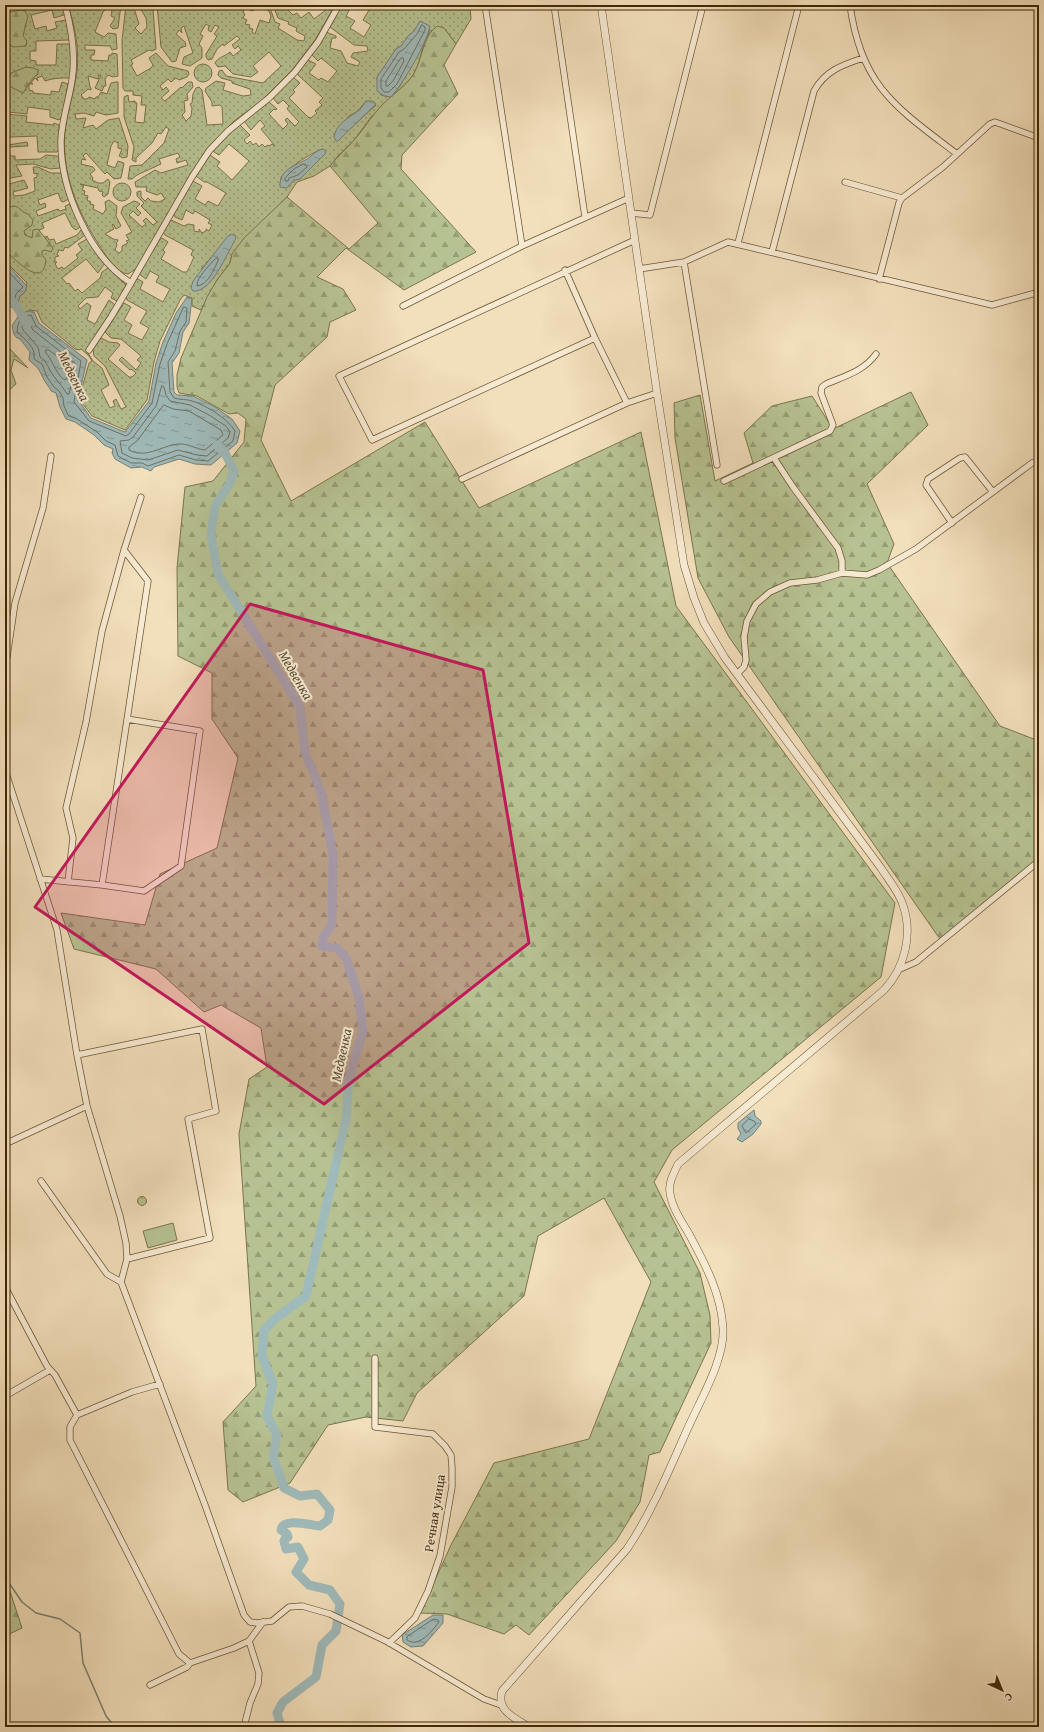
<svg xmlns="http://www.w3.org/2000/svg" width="1044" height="1732" font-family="'Gentium Book Plus',serif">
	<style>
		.green { fill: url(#green-dots); stroke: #7b754c; fill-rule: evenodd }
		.forest { fill: url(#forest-firs); stroke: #7b754c }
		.pitch { fill: #b7c292; stroke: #7b754c }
		.water { fill: url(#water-ripples); stroke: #798072 }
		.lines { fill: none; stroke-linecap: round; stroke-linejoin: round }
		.shore { stroke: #6f7160; stroke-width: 1 }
		.stream { stroke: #798072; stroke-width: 1.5 }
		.river { stroke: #9fbaba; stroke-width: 9 }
		.minor-casing { stroke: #6c5632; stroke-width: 7 }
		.tertiary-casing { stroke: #6c5632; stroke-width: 8 }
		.minor { stroke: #f7ead3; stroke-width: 5.5 }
		.tertiary { stroke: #f7ead3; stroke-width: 7 }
		.marked { fill: #c2185b; fill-opacity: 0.2; stroke: #c2185b; stroke-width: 3; stroke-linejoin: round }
		.labels { text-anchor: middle; stroke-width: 4; stroke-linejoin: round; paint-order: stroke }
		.street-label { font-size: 13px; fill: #3f2805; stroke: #f7ead3 }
		.water-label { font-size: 14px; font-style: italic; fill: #574c32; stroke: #f7ead3 }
	</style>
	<defs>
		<pattern id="green-dots" width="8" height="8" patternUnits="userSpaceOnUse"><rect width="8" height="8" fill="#b7c292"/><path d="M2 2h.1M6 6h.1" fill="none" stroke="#969e75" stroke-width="1.8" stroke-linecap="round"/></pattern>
		<pattern id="forest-firs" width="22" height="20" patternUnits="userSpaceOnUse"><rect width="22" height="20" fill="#b7c292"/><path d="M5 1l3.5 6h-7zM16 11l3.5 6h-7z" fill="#969e75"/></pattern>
		<pattern id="water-ripples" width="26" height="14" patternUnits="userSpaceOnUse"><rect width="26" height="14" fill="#9fbaba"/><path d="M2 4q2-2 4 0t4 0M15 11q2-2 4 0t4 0" fill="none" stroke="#839795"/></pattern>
	</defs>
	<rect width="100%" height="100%" fill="#f2dfbb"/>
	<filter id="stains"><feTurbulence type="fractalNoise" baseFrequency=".005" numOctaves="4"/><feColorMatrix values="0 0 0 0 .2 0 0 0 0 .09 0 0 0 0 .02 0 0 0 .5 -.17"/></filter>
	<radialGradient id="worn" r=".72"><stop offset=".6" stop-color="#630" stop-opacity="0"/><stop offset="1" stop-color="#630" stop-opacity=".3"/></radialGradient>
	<!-- green -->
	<path class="green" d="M5,5H63L65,13L64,15L54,18L52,10L31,15L35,29L46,26L47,31L57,28L55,22L66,20L70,40L36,41V51H30V60L36,61V65H56L57,44H69L71,46L72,62L70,78C61,78 53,78 45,81L42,76L37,78L38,81L35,78L31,83L33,84H29V90L33,91V93L51,95V91L59,92L62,82L68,84L62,116L59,120L50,117V110L28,107L27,114L8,112L9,108H7V112H5Z
		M68,5H121L118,28L113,29L110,26L115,18L111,16L112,11L108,7L103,12L95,32L104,37L108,33L116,34L117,49L112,50L110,46L85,45V50H95L94,55H91V60L108,61L109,55H112V53L117,54L118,76L113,77L108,75L105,79L106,86H104L102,91L95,88L101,75H99L98,79L88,76L90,87L91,88V90L88,89L81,95L84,99H87L89,97L95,99L96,97H98L101,92L107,94L111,83L116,82H118V113L106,115L96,112L94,116L84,113L75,114L76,119L86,118L83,128L93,125L96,129L108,120L119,118L128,146L127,157L123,158L119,156L122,149L118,148V143L114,141L111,146L107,165L115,168L118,161L124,163L121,178L114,179L107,172L105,174L86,153L83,156L86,160L82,159L81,164L93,167L95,170L90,174L93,178L92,180L98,183H103L108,179L110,182L108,194L104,197L102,195L103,192L99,191L98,188L80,184L84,185L82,190L85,191L84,195L88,196L87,200L91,202L90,204L94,205L93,209L103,214L106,209L105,202L109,200L117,206L116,216L121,226L116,229L113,224L112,225L114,229L105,234L115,240L117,239L118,241L116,243L117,245L115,250L119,253L122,251V246L128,243L126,241L129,240L126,235L132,232L121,213L123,207L134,201L137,202L140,204L136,208L141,213L138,216L133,211L129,215L142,227L146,224L143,221L146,218L153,225L157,222L141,206L144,203L137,196V192L141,191V197L145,201L148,198L151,201L159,202L165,199L161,193L157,195L146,191L147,187H136L135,182L155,170L161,173L188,165L186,160L177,163L176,159L180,157L178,153L159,159L161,164L137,175L132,179H128L130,166L142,165L164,143L169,129L166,127L161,134L158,133L152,143L136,158V162L132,160L134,147L124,117V97L128,95L129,102L135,101V103H137L135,122L144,123L146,105H141L142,96L133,95V91H125L123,88L122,40L126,5H133L139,24L135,28L141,34L147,27L146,18L140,8L143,7V5H151L153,9L156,49L152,51L149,50L131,60L133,64L131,65L137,76L151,68L153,65L149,58L156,53L168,66L188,71L189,74L187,77L179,80L176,78L171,82L168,79L160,86L163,90L166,87L169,91L161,98L165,101L181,87L182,88L188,82H192L193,87L187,94L188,100L184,101L185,112L182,115L186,121L191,116L192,108L190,104L192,103L193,94L196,88L199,87L202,90L207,125L223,124L222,107L220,105L212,106V102L205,91L206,88L216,81L225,83L223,90L243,96L251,95L250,89L232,83V81L221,78L218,75L219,71L222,70L226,76L263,83L281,66L269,52L253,66L258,72L251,77L233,74L225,66L218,67L215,63C218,57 224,57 230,52L233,56L241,50L238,46L235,49L232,45L240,39L237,36L224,46L223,44L217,49L212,59L208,60L206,57V54L217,36L214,34L219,27L215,25L211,32L208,30L209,26L206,24L200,34L203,36L199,44L202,48V58L190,66L182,64L184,57L193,53L184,26L181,28L182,33L179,30L176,34L185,42L186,46L180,48L176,61L172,62L161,47L157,5H255L253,11L241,7L244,8L243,13L245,14L243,18L247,20L245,24L250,25L249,28L253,29L252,32L255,34L260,20L269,23L271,16L269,11L260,6L269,5L275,22L280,24L278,28L297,40L304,41L305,36L296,31L297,28L288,24L289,22L278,18L273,5H283L293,15L297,13L301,18L309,12L314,19L327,9L324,5H335L315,40L292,70L260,102L234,121L207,149L186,182L136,269L128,274C116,273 107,257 101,248C78,213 61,173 65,131C67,114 72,99 75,83C81,57 76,30 68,5Z
		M342,5H352L346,16L355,21L350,28L364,37L371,25L363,20L369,10L362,5H426L433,10L436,5H470L471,19L456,44L444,28L430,31L422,50L419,62L413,76L371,117L355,139L338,156L330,166L314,176L297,182L287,197L232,254L230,263L217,280L201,310L192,306V298L184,295L180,300L160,341L154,362L147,400L125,430L92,416L79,399L89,363L92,361L89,356L81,349L79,350L75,349L42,322L37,311L30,310L24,313L17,303L20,296L25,292L27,283L5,261V185L24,180L28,188L13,192L14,196L24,195L35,191L34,178L37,177V173L34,174L33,167H38L51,173H61L69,199L63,202L61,201L58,193L38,200L40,205L45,203L46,207L36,211L38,216L58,209L60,211L66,209L65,206L70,204L81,226L76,230L72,227L65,213L42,223L44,228L39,230L43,238L47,236L49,240L54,239L56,244L77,235L81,230L85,235L68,248L65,247L63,251L59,250L57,255L59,256L55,257V262H57L55,264L58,269L62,267L64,269L78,258L76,255L82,250L78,244L87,239L105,263L98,273L86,259L62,278L67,284L69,283L75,291L78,289L82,293L100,278L102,272L108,268L126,285L117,301L111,298L113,293L105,287L98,297L86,298L78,306L80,309L87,303L91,306L87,320L95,324L109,300L115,305L86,350L93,361L102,368L109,385L101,390L110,408L115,406L113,401L116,399L121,409L126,407L105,366L94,356L93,349L101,338L109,342L118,343L120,345L108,359L129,377H132L136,373L131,369L130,370L119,360L122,357L136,370L141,363L137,360L141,356L121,339L111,338L105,332L124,303L131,307L124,320L132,325L128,333L142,340L149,328L140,323L147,311L127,300L126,297L136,280L138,279L143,282L140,289L163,302L170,289L156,282L159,276L150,271L146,279L139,274L160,239L162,238L168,242L163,250L165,252L161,259L183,272H187L194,257L191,255L193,250L165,235L163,232L171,220L184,226L188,224L194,225V231L199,232V229L202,233L206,231V229L209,231L212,225L208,223L210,220L195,211L193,214L186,210L182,220L175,217L174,213L193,181L202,186L195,199L205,205L208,201L218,206L226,193L207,182H204L196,176L210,155L220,162L217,166L232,180L249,161L229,144L219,155L214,152L213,150L229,133L240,125L250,135L244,140L247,144L250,141L253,145L256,143L259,147L262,144L265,147L268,145L269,146L272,144L275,146L261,129L265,126L260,120L251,130L244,121L269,102L277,109L275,110L274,109L269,114L283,129L288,124L285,120L287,118L295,126L299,122L287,109L289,106L283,100L278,104L273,98L293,77L300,83L293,90L295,92L289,98L308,117L311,118L317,113L315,111L322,105L319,102L323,98L297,74L308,60L316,64L309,73L319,80L321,78L328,82L337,71L321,58L318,61L312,55L326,32L336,36V38H332L330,48L341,51L347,63L358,66L360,62L351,57L353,53L368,51L367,46L354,45L330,27ZM415,30L429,31L400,86L391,97L381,95L377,78L396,49L401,46ZM366,101L376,105L338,140L345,121L349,116L358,111ZM323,149L294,180L280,185C281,182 280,178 282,176C286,169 316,150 323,149ZM213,256L214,276L201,269Z
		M194 73a9 9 0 1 1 18 0a9 9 0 1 1-18 0Z
		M5,114L27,116L26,122L53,125L54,123L59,125V149L57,152H38L37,136L11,137L7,139L8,145L27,142L28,146L9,147L10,156H15V160L40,159L46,155L57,156L60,158V168L51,169L33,164L16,165L22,176L5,179Z
		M113 192a9 9 0 1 1 18 0a9 9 0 1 1-18 0Z
		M137.5 1201a4.5 4.5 0 1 1 9 0a4.5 4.5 0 1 1-9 0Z"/>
	<!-- forest -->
	<path class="forest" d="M21,10L25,11L28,16L23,36L27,41L26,46L13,47L5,41V13Z
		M437,26L444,28L456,44L444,65L458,94L402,155L401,169L476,252L404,290L346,248L317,277L343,289L356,310L330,322L327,337L275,385L261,440L291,501L425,422L479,508L641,432L676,606L895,903L881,977L672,1150L654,1182L700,1273L710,1315L711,1343L660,1452L649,1455L640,1502L616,1541L529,1635L516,1625L504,1634L447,1614L420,1613L451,1545L494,1463L589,1439L651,1282L604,1198L538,1236L524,1296L417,1393L403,1421L366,1417L328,1425L290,1483L243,1502L228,1490L223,1422L256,1386L239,1134L249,1079L267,1067L261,1028L221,1005L204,1012L156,969L74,949L61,913L145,925L160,874L217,848L238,758L212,719V673L178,656L177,568L185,487L213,481L244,442L246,419L238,413L229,414L197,396L179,393L177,387V375L181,358L207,297L217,280L230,263L232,254L244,238L287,197L349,249L378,223L330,166C338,156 347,148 355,139C365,128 372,115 382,105C392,95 405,87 413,75C423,59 422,37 437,26Z
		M26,67L33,68L38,70V74L33,78L23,93L9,86L8,81L11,73Z
		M5,129L7,131L6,139L7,152L10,159L5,161Z
		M15,206C20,207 22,213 28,214L33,220L32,225L24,231L25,235L32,238L33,230L38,229L53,248L51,252L45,250L42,251V255L46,260C43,291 15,258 5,251V208Z
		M5,341L9,348L28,368L14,359L11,370L16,384L8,391L5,388Z
		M911,392L928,425L867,484L894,544L887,563L1000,726L1039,741V862L942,942L729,637L698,578L675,438L674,403L700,395L715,481L753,463L744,433L772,406L812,396L833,429Z
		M5,1576L22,1628L5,1636Z"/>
	<!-- pitch -->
	<path class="pitch" d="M173,1223L177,1240L148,1248L143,1231Z"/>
	<!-- water -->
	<path class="water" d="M420,21L430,26C426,45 404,82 391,97L384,96L377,91V77L396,49L401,46L408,36L414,31Z
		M366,101H372L376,104L338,141H336L334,137C336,124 348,118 358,111C361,109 364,104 366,101Z
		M323,149L326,151L325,154L300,179L294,180L287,188L280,187C279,168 297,166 310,157C315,153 317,150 323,149Z
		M231,234L236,236L235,240C227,254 211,293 193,291L191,288L193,281L227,237Z
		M5,262L27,286L25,292L20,296L18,303L19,305L15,308L11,307L5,310Z
		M187,297L192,298L189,323L183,332L179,353L172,363L174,392L177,395L193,396L215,407L232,419L240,431L237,443L211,465L195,464L179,459L154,467L151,471L142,467L131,468L115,459L112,453L113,449L104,445L94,435L75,422L66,419L60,407L56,393L51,391C49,386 45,383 43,378C37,365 39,370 29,360L30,352L20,339C12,337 14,331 12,326L19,315L30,310L34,312L39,323L87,360L78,400L91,418L125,432L149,401L156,363L163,342L176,313Z
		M754,1110L755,1116L761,1121V1124L753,1134L742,1142L737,1139L741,1134L738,1128V1123Z
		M433,1615H443V1623L423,1646L411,1647L403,1642L402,1635Z"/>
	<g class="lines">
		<!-- shore -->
		<path class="shore" d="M422,25L425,27V30L397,84L389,92H384L381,88V79L399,52L404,49L417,34Z
			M403,58L404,61L393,81L388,86H386V81L400,59Z
			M304,164L306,165L307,167L298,175L289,178L288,181H285V178L294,169Z
			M218,258V261C214,269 208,285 197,286C196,278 210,265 215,259Z
			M5,268L23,287L16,294L14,302L5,305
			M184,307L187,308L186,322L180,331L175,351L168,362L170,392L174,398C180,400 187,399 192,401C206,405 228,419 235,431L233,441L208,461L196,460L179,455L148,466L142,463H131L118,456L115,445L106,441L97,432L77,419L68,415L64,406L63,398L59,391L54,387L47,377L42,364L34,359C36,346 25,340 17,332C18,321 20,318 31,315L36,326L81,361L74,402L89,421L126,436L129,434L152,403L160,364L167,344Z
			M26,322H28L33,330L76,364L69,394H67C63,387 58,382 53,375C48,369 48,362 40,357L38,347L23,330L22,327Z
			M46,350H49L69,366L66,380C57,378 53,360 46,353Z
			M162,386L164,387L166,395L170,401L190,405L209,415L226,426L230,432L228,438L207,456L197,455L178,450L148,460L132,458L122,453L120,441L129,440L133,437L156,406Z
			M164,405L173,409L189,411L221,430L223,435L205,450C196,449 187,443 178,444C161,446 146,459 129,450V447L137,441Z
			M749,1119L754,1121L756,1124L746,1133L742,1126Z
			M434,1619L438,1620L439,1622C431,1632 419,1648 407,1640V1637Z"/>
		<!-- stream -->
		<path class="stream" d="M5,1569L7,1580L22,1602L36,1613L60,1619L80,1633L83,1663L106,1716L115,1727"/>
		<!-- river -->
		<path class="river" d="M5,294L17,307L27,324
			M217,445L225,453L234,471L230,483L215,506L211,535L218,574L300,707L305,752L321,792L333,854L332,924L323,938L322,946L337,948L346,958L359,998L363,1031L349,1079L346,1119L306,1296L276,1318L264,1330L262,1356L273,1384L267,1416L277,1435L273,1456L284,1488L300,1496L317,1494L330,1510L328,1520L320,1526C310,1525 283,1517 281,1530L287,1534L288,1537L285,1539L284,1541L286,1549L298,1547L304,1559L296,1572L309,1585L330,1590L340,1604L336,1631L322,1645L316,1677L283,1702L277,1713L281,1727"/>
		<defs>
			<path id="minor" d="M65,5C72,30 76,54 72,80C69,100 62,119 61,140C60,188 89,257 131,283L111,317L89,350
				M485,5L522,246
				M554,5L585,217
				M850,5C861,87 897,108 957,154
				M845,182L902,198
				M631,213L650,215L703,5
				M738,243L799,5
				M772,252L814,91C825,71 842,65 863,58
				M639,269L684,262
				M565,270L595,338L627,403
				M879,279L899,203L902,198L943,167L990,124L995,122L1039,138
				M131,283L192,177L209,151L228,131L269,98L295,72L318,42L339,5
				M403,306L522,246L629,198
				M595,338L372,440L339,376L635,240
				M774,458L793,487L838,548L842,561V573
				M717,465L684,262L728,242L992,305L1036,293
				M462,479L627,403L657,393
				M724,481L830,431L833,425L821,393L822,387L826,384C845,376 864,371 876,354
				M952,523L926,485L928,479L960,458L965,457L993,492
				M5,670L15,603L43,508L51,456
				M737,674L744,667L746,660L744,637L747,621L756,604L770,592L790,583L817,580L842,573L867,575L879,570L916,549L1032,463
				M5,770L57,930L77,1055L87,1106L120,1216L126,1243L127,1259L121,1282L205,1505L244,1615L250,1622L257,1623L272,1621L289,1607L302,1606L330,1614L386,1641L484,1699L501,1705
				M40,879L102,885L148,581L124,550L141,497
				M68,882L73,838L66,808L86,722L102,631L124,550
				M102,885L144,891L181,866L200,731L127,719
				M900,969L916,962L1039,861
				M77,1055L202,1029L216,1111L188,1119L210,1238L127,1259
				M5,1144L87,1106
				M41,1181L107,1274L121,1282
				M5,1287L47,1366L55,1375L77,1415L132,1392L160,1384
				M375,1358V1427L433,1434L445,1446L451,1455L452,1467V1487L440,1556L428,1591L415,1618L389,1643
				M5,1396L50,1370
				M77,1415L70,1427V1440L179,1654L190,1663L234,1648L249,1641L263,1622
				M150,1685L187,1667L190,1663
				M244,1727L250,1703L258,1684L259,1673L249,1641"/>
			<path id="tertiary" d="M529,1727C515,1718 496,1711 502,1691L627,1549C652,1512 669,1470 687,1430C700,1400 725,1360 723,1328C721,1293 705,1264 689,1234C682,1222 672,1208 670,1193C668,1183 674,1173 678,1164L884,990C905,968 913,934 903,905C899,892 888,879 881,868L725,658L704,623L694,598L684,565L657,393L601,5"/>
		</defs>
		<!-- minor casing -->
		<use href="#minor" class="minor-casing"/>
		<!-- tertiary casing -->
		<use href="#tertiary" class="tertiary-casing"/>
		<!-- minor -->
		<use href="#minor" class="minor"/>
		<!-- tertiary -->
		<use href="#tertiary" class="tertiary"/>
	</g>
	<!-- marked area -->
	<path class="marked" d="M250,604L483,670L529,943L324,1104L35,907Z"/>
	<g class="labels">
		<!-- street labels -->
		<g class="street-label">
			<text transform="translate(434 1513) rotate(-81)" y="5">Речная улица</text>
		</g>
		<!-- water labels -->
		<g class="water-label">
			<text transform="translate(74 376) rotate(64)" y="5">Медвенка</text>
			<text transform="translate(296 675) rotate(60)" y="5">Медвенка</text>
			<text transform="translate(341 1055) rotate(-78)" y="5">Медвенка</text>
		</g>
	</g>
	<!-- margin -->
	<rect width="1044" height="1732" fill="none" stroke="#f2dfbb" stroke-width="20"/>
	<rect x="6" y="6" width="1032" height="1720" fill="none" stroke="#3f2805" stroke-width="2"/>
	<rect x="10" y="10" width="1024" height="1712" fill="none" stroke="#3f2805"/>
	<!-- north arrow -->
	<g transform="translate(1002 1690) rotate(136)" stroke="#f7ead3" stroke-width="3" paint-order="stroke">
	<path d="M0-3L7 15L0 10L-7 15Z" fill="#3f2805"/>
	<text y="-6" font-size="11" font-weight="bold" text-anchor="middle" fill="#3f2805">С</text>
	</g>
	<rect width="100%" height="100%" filter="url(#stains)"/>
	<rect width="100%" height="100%" fill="url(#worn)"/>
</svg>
